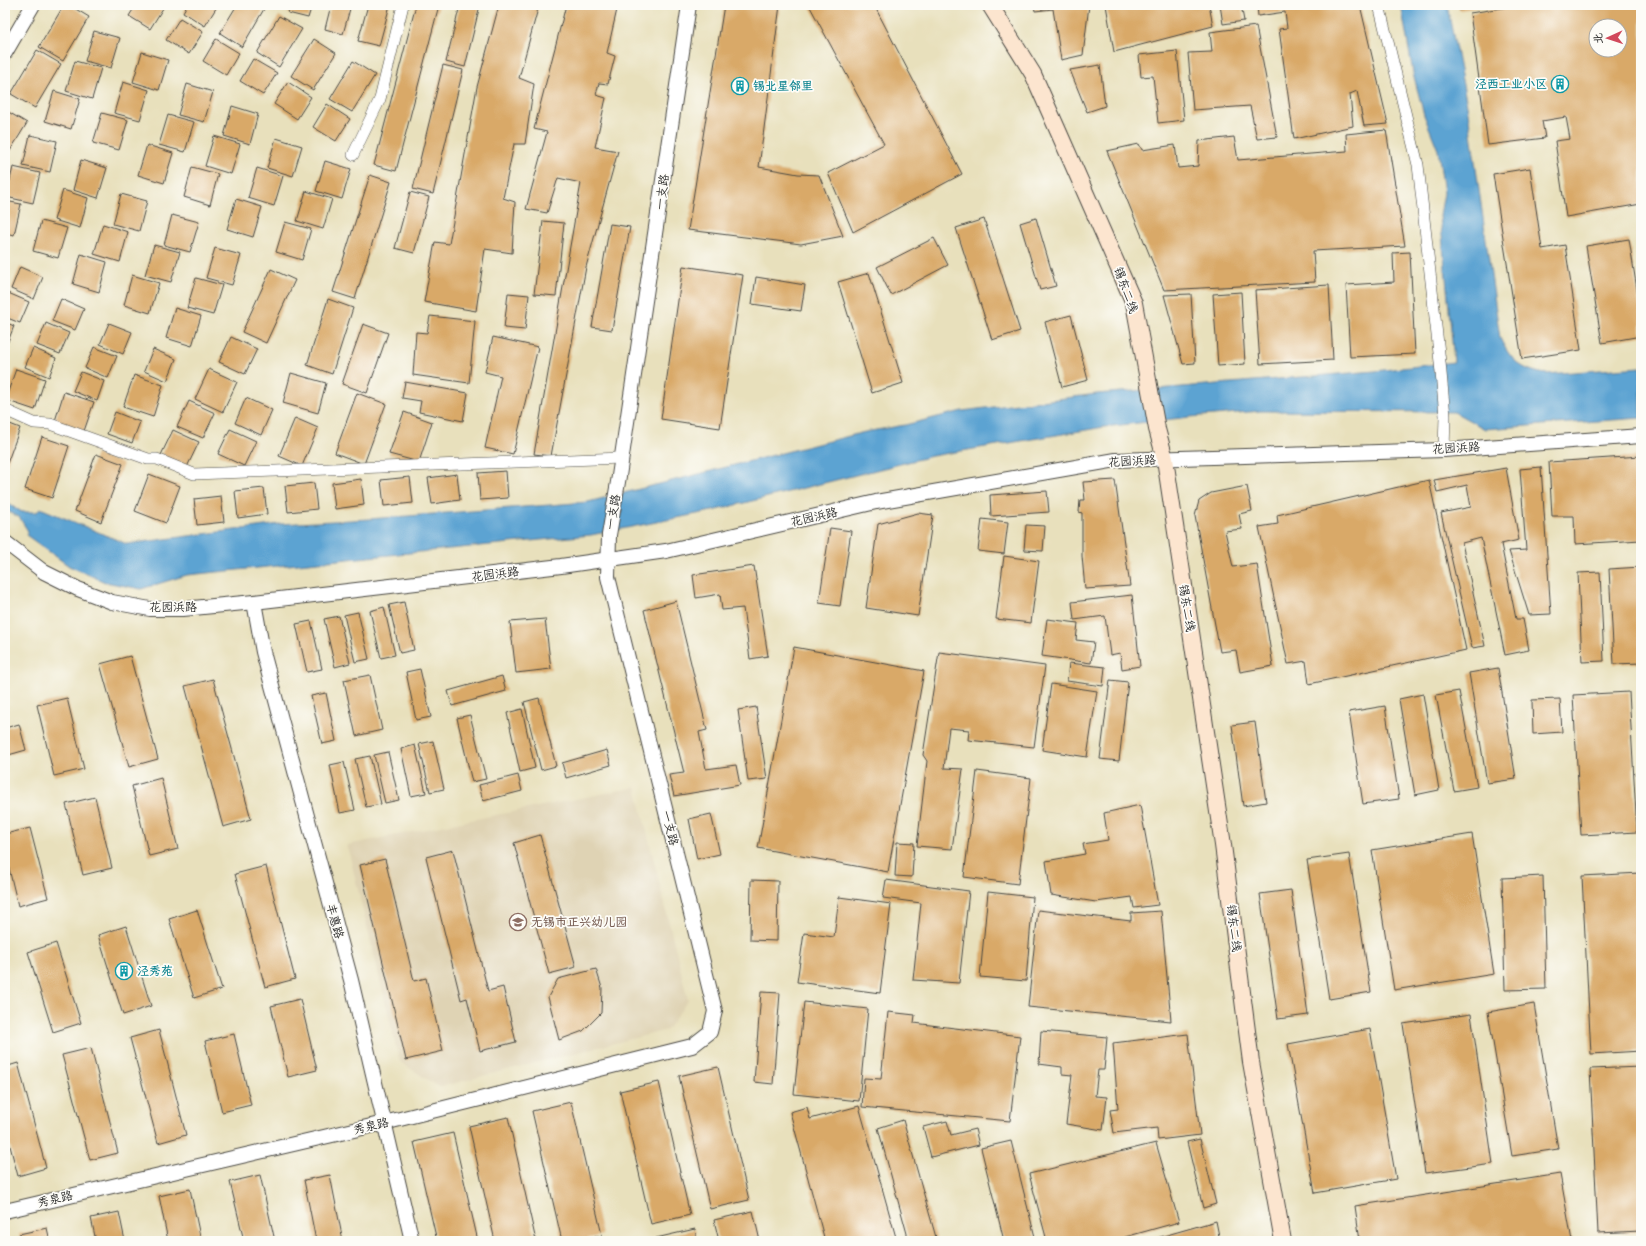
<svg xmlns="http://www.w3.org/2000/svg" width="1646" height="1246" font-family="'Balsamiq Sans','LXGW WenKai TC',sans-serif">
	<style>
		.built { fill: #dfd3b4 }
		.water { fill: #5ba3d2; stroke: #43677e }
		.building { fill: #d9a967; fill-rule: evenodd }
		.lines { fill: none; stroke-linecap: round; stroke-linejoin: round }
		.minor-casing { stroke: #474641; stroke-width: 12 }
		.tertiary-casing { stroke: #474641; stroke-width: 16 }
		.secondary-casing { stroke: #474641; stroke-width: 18 }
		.minor { stroke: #fff; stroke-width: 11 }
		.tertiary { stroke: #fff; stroke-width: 14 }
		.secondary { stroke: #fce5cf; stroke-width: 16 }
		.labels { text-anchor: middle; stroke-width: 3.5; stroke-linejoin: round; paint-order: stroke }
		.culture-label { font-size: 12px; font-weight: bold; fill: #0d838f; stroke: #fdfcf7; text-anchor: start }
		.street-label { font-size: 12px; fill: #2b2b2b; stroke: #fdfcf7 }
		.education-label { font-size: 12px; font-weight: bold; fill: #785e54; stroke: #fdfcf7; text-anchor: start }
	</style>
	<rect width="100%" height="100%" fill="#fdfcf7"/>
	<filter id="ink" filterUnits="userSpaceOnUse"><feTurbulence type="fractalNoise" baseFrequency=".025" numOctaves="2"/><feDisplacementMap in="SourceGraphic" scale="8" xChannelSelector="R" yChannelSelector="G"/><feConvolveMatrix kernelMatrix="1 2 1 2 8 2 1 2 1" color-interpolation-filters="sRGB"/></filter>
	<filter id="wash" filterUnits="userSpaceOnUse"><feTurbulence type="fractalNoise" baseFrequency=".012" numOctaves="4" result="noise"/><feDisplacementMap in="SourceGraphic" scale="16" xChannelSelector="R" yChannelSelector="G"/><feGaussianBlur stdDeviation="0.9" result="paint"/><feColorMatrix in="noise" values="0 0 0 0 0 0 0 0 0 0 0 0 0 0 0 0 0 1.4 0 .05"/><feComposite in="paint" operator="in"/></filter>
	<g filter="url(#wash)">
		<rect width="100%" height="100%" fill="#e8e0bc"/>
		<!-- built -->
		<path class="built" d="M636,787L688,1000L667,1030L439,1087L400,1062L347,845Z"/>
		<!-- water -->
		<path class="water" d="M1401,5H1447L1467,105L1500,338C1511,361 1521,370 1546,374L1641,367V418L1485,429L1454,412L1261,411L1190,417L1104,427L932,456L712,511L591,535L187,575L141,589L105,582L69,566L26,535L28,531L19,517L5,510V502L22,512H37L40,508L127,544L280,524L369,519L588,502L865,432L905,425L962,411L1097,394L1375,371L1454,362L1440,215L1444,193L1438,150L1424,115L1413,73Z"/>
		<g id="blocks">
			<!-- building -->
			<path class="building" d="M64,5H69L89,17L63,61L39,47Z
				M136,5H165L150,29L129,16Z
				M187,5H218L205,26L183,12Z
				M237,5H257L264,9L242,47L220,33Z
				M290,5H312L308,18L288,13Z
				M331,5H351L343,34L325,29Z
				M368,5H390L379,46L358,41Z
				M416,5H439L396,171L374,165Z
				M460,5H480L465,67L446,62Z
				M499,5H539L519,78L534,84L525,144H514L503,198L515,202L512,253L485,249L476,311L424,302L435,242L449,244L477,87Z
				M566,5H618L607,53L615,56L608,84L599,83L596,95L606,98L595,147L618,151L586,267L551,456L534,454L581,183L558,178L547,213L526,209L547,132L534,129Z
				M724,5H780L759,167L798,174L819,175L843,236L801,244L688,230Z
				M809,5H874L962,174L853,232L828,173L884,144Z
				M1034,5H1089L1083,55L1061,60L1053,9L1035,11Z
				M1106,5H1209L1213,26L1114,52Z
				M1220,5H1241L1244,21L1223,24Z
				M1257,5H1360L1388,124L1364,126L1357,91L1350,94L1353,126L1294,139L1279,29L1287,28L1285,12L1258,16Z
				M1458,5H1488V6L1459,10Z
				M1521,5H1641V204L1566,217L1555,141L1570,139L1566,117L1542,121L1545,138L1488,145L1470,13ZM1596,26H1620V50H1596Z
				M279,16L302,29L279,67L257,53Z
				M180,18L203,32L189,54L166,40Z
				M1256,26L1277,137L1257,139L1250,106L1193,110L1188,53L1212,52L1210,32Z
				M94,31L120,38L111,68L85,61Z
				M216,39L239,53L226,75L203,61Z
				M314,39L336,53L313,90L291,76Z
				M37,50L61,64L35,108L11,94Z
				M1177,51L1184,120L1158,123L1153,76L1141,77L1139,55Z
				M142,52L168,60L159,90L133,82Z
				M253,59L277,73L263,95L240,81Z
				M75,61L101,68L92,99L66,91Z
				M353,61L375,75L352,112L330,99Z
				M443,65L463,70L433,194L413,189Z
				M1100,65L1105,106L1087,112L1070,70Z
				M123,82L149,90L140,120L114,113Z
				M288,82L311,97L297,119L274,104Z
				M187,84L213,92L204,122L178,115Z
				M54,91L80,99L71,129L45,121Z
				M327,104L350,119L336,141L313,127Z
				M232,106L258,114L250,144L224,136Z
				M5,110L27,123L5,159Z
				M102,113L128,120L119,150L93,143Z
				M168,115L194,122L185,152L159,145Z
				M1386,130L1405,246L1313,251L1315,282L1164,290L1107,151L1139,144L1142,150L1175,145L1178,168L1198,166L1199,141L1234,137L1238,160L1347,151L1346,134Z
				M30,135L57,141L50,172L23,166Z
				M214,136L240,144L231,174L205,166Z
				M276,138L302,146L293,176L267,168Z
				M147,145L173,153L164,183L138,175Z
				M81,160L107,168L98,198L73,190Z
				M325,161L351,169L342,199L316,191Z
				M13,167L40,173L33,203L6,197Z
				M192,167L218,174L210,205L184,197Z
				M257,168L283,176L274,206L248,198Z
				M1530,168L1542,249L1565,245L1581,350L1522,359L1493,174Z
				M370,175L391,182L355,299L333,292Z
				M63,190L88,198L80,228L54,220Z
				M306,191L332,199L323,229L297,221Z
				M410,192L429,197L414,253L395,248Z
				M121,194L147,201L139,231L113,224Z
				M236,199L262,207L253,237L227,229Z
				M5,201L21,204L14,235L5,233Z
				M172,215L199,222L190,252L164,245Z
				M1036,218L1056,286L1040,290L1020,223Z
				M984,219L1020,331L992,340L956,228Z
				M41,221L67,228L58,258L33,251Z
				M543,221L564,223L556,296L534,294Z
				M285,222L311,229L302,260L276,252Z
				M103,224L128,232L120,262L94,254Z
				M610,224L630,227L612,330L592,327Z
				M934,238L948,265L891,295L877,267Z
				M1629,239L1641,315V336L1602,343L1586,246Z
				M154,245L180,252L171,282L145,275Z
				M215,248L241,255L232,285L206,278Z
				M1410,252L1415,354L1350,357L1346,285L1394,282L1393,253Z
				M81,254L107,262L99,292L73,284Z
				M683,266L743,275L720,428L661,419Z
				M20,267L43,277L34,299L11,289Z
				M271,269L295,280L266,343L242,332Z
				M869,273L903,383L872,393L838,282Z
				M132,275L159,283L150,313L124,305Z
				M756,277L805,285L801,311L752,304Z
				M196,278L222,285L213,315L187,308Z
				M1329,285L1333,360L1260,364L1255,290Z
				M6,292L29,302L20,323L5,317Z
				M1241,292L1245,364L1218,366L1213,294Z
				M508,293L529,295L525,330L504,328Z
				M1191,294L1195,363L1183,364L1164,295Z
				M61,299L84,309L75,330L52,321Z
				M328,299L353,308L332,374L307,365Z
				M175,308L201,316L192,346L166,338Z
				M1071,315L1088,380L1062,387L1045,322Z
				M430,316L475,321L469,383L413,375L416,332L427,333Z
				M5,322L14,326L5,349Z
				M46,323L69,333L60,354L37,345Z
				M109,323L132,332L123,354L100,344Z
				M363,324L388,333L367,393L342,384Z
				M231,337L257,349L245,374L219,362Z
				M493,337L538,347L513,454L485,448L501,376L485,372Z
				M94,347L117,356L108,378L85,368Z
				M33,348L56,358L49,377L25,367Z
				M153,349L176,359L167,381L144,371Z
				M16,369L45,379L35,410L5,400Z
				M209,369L237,382L223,412L195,399Z
				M81,372L104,381L97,401L73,391Z
				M291,373L326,383L318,413L283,403Z
				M134,375L163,385L153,417L123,407Z
				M405,382L468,393L463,421L419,412L421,401L402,398Z
				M64,392L94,402L83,434L54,424Z
				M357,393L386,404L364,464L335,453Z
				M246,398L272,410L261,435L235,423Z
				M189,401L215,413L203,438L177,427Z
				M115,412L140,422L132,443L107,434Z
				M404,412L432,422L419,462L389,454Z
				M295,418L318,428L302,466L279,456Z
				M5,422L20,428L5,469Z
				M230,429L256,441L244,466L218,454Z
				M173,430L199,442L187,467L161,455Z
				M42,437L69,446L52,498L25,489Z
				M96,454L123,464L101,522L75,511Z
				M1641,456V540L1575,544L1574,516H1552L1549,462Z
				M1541,467L1551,614L1529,615L1509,551L1526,550L1520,469Z
				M1506,468L1519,540L1501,544L1516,619H1523L1529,650L1505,655L1481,538L1462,543L1485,646L1472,648L1441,513L1471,507L1467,485L1437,492L1434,480Z
				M506,471L508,498L480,500L478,473Z
				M149,474L180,486L166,523L135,511Z
				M457,474L460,500L432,504L428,478Z
				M410,477L413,503L384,506L381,480Z
				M361,479L364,505L335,509L332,483Z
				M1115,480L1130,586L1085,589L1082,556V513L1079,512L1080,500H1085L1083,482Z
				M1429,480L1466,650L1309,684L1306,661L1288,664L1259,527L1278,524L1277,515Z
				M314,483L317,509L288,512L285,486Z
				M1247,486L1252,511L1239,514L1242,529L1225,531L1233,567L1257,564L1273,666L1240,672L1236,650L1220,652L1195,516L1199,501L1211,493Z
				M264,488L267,514L238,518L235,491Z
				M1047,491L1049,512L991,516L990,495Z
				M221,496L224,522L197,525L194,499Z
				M918,513L933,515L918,616L866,608L878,524Z
				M982,519L1008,522L1004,554L978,551Z
				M1026,525L1045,526L1043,551L1024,550Z
				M830,528L851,531L840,606L819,603Z
				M1004,556L1039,561L1031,623L996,619Z
				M754,566L768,656L750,659L743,608L722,610L720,594L696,598L693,575Z
				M1641,567V663L1614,664L1609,569Z
				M1600,572L1604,661L1582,662L1578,573Z
				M1132,595L1140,666L1122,669L1120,653L1110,655L1105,616L1074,620L1072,602Z
				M676,601L707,730L699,732L706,769L736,765L740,785L674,796L669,775L684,773L644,610Z
				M404,602L414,650L400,653L389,605Z
				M384,607L395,655L381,658L370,611Z
				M358,612L369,659L355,662L344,615Z
				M339,616L350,663L335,667L324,619Z
				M545,619L551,669L516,673L510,622Z
				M1047,619L1078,623L1076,640L1094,642L1091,663L1042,656Z
				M311,621L322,669L307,672L296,624Z
				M794,647L924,671L888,872L758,848Z
				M939,652L1045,666L1034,747L968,740L969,730L949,728L944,768L963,769L952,849L917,846L927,761L923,755Z
				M130,656L158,759L129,767L100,664Z
				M1069,663L1105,667L1103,686L1067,681Z
				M1498,668L1516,779L1487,783L1469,673Z
				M420,669L431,717L416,720L406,672Z
				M370,675L382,730L356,736L344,680Z
				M502,676L506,691L452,706L448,691Z
				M213,679L251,819L223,827L185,686Z
				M1110,680L1128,682L1119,761L1100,759Z
				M1051,684L1097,691L1087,757L1042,750Z
				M1459,691L1477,787L1454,791L1436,695Z
				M1629,692L1637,832L1581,835L1573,695Z
				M326,693L336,741L322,744L311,696Z
				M1423,694L1439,790L1415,795L1399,699Z
				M67,698L84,769L54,776L37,705Z
				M539,698L556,766L541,770L524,702Z
				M1560,699L1562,732L1533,734L1532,700Z
				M1385,706L1399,799L1363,804L1349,712Z
				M756,707L767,779L748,781L738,710Z
				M522,709L535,768L520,772L507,713Z
				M470,715L486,779L472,782L457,718Z
				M1255,722L1266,802L1243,806L1232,725Z
				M19,724L26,750L5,756V728Z
				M433,741L444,789L430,792L419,744Z
				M415,745L426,793L411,796L401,749Z
				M607,750L611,765L566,778L562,763Z
				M388,752L399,800L385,803L374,755Z
				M370,756L381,804L366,807L355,759Z
				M344,762L355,810L340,813L330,765Z
				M977,771L1031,778L1018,884L964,877Z
				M518,775L522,791L483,801L479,785Z
				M161,778L178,849L149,856L132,786Z
				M95,797L112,868L83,875L66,804Z
				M1140,805L1158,905L1134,908L1132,897L1096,902L1051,895L1046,861L1085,854L1083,844L1108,840L1104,813Z
				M711,814L720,854L697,859L689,819Z
				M30,828L48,898L18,906L5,852V834Z
				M1472,834L1494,974L1394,990L1372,850Z
				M540,835L576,967L549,974L514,843Z
				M897,842L914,843L912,877L895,876Z
				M453,850L488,991L503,987L516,1042L480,1051L467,998L461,1000L426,857Z
				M1349,854L1371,992L1329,999L1307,860Z
				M385,859L414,981L426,978L443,1051L406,1060L360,865Z
				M266,866L295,979L265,987L235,874Z
				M1641,873V1051L1591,1054L1582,876Z
				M1543,876L1546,989L1505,990L1502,878Z
				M751,880L778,881L777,941L750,940Z
				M886,880L969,891L959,983L913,980L921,903L883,898Z
				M1291,890L1308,1015L1278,1019L1260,894Z
				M988,892L1033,897L1026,981L980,977Z
				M839,897L891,904L880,993L797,982L804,933L834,937Z
				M197,910L222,989L194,998L169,919Z
				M1038,910L1131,921V913L1161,911L1171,1021L1028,1007Z
				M126,926L151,1006L123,1015L98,935Z
				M56,943L81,1023L53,1032L28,952Z
				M596,969L602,988L601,1013L583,1031L559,1040L548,997L558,979Z
				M761,992L780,993L773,1084L754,1082Z
				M300,999L317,1070L288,1077L271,1006Z
				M804,1002L868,1009L859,1101L794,1094Z
				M1534,1004L1558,1149L1512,1156L1488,1012Z
				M888,1012L915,1015L914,1023L1020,1036L1010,1121L862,1107L864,1078L881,1079Z
				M1471,1014L1493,1164L1425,1173L1403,1024Z
				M1370,1029L1396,1179L1315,1193L1288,1044Z
				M159,1030L186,1135L158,1143L130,1038Z
				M1041,1031L1107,1037L1104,1070H1098L1095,1096L1107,1097L1103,1130L1066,1124L1072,1075L1062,1074V1067L1039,1064Z
				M234,1034L251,1105L222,1112L205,1041Z
				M1188,1034L1200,1135L1158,1140L1157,1128L1114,1133L1110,1110L1118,1109L1113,1043Z
				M91,1048L118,1153L90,1160L62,1055Z
				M18,1063L46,1168L18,1176L5,1127V1067Z
				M718,1067L749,1200L710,1209L679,1076Z
				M1641,1067V1231L1598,1233L1590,1069Z
				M659,1082L690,1215L651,1224L620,1091Z
				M571,1102L602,1235L578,1241H562L532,1111Z
				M859,1106L897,1241H825L790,1112L807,1107L810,1119Z
				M508,1117L536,1241H495L469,1126Z
				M903,1120L937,1241H909L878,1128Z
				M947,1121L951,1135L975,1129L979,1145L931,1157L923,1127Z
				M453,1133L478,1241H437L414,1142Z
				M1200,1139L1216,1204L1203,1208L1187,1142Z
				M1011,1141L1036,1241H1004L981,1148Z
				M1156,1143L1179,1222L1125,1237L1127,1241H1047L1029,1174Z
				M1560,1174L1572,1241H1360L1355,1206Z
				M260,1175L275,1241H244L230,1182Z
				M330,1175L343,1241H316L304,1180Z
				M190,1189L201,1241H168L159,1196Z
				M753,1211L760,1241H719L714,1220Z
				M119,1212L125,1241H96L91,1218Z
				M1216,1221L1219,1236L1200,1241H1146Z
				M47,1228L50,1241H21L19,1234Z
				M695,1229L697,1241H656V1238Z"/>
		</g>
	</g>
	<g filter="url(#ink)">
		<use href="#blocks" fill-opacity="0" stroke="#474641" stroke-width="1"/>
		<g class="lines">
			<defs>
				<path id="minor" d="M1379,5L1418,165L1440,362L1445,416L1444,450
					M353,155L380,99L403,5
					M5,410L34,423L50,424L148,459H157L194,474L622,458"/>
				<path id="tertiary" d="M5,53L33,5
					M5,542L44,572L78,589L112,602L150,609H183L254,602L561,566L666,551L876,502L1116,460L1444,450L1641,436
					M254,602L263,652L351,980L412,1241
					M5,1211L384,1123L692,1046L710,1032L715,1011L608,577L609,535L619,476L689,5"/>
				<path id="secondary" d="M990,5L1033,74L1134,303L1157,429L1165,459L1223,845L1251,1062L1283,1241"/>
			</defs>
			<!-- minor casing -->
			<use href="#minor" class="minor-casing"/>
			<!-- tertiary casing -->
			<use href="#tertiary" class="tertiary-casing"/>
			<!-- secondary casing -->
			<use href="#secondary" class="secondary-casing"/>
			<!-- minor -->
			<use href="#minor" class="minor"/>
			<!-- tertiary -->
			<use href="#tertiary" class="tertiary"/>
			<!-- secondary -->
			<use href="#secondary" class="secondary"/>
		</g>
	</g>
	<!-- icons -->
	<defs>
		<symbol id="building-ring" viewBox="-11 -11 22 22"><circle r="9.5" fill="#fdfcf7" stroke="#0f9aa8" stroke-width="1.5"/><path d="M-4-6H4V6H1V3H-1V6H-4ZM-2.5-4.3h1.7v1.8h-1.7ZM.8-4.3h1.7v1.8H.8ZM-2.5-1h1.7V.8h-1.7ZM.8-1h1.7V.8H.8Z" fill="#0f9aa8"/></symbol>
		<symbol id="school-ring" viewBox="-11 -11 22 22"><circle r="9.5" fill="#fdfcf7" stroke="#8d6e63" stroke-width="1.5"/><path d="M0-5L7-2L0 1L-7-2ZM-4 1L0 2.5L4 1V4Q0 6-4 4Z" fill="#8d6e63"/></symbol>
	</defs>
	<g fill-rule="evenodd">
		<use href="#building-ring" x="1550" y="74" width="20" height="20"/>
		<use href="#building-ring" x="730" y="76" width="20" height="20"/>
		<use href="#school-ring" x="508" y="912" width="20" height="20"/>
		<use href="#building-ring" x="114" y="961" width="20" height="20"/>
	</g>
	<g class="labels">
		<!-- culture labels -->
		<g class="culture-label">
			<text x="1547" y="88" text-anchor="end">泾西工业小区</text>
			<text x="753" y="90">锡北星邻里</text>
			<text x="137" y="975">泾秀苑</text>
		</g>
		<!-- street labels -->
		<g class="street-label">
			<text transform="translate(662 192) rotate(-82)" y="4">一支路</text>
			<text transform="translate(1126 290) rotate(70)" y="4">锡东二线</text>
			<text transform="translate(1456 448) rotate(-3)" y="4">花园浜路</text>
			<text transform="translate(1132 461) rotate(-3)" y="4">花园浜路</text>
			<text transform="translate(613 512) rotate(-80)" y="4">一支路</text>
			<text transform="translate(814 517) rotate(-13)" y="4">花园浜路</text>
			<text transform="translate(495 574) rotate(-7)" y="4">花园浜路</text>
			<text x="173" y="611">花园浜路</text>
			<text transform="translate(1187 608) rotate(81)" y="4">锡东二线</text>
			<text transform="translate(670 828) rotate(76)" y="4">一支路</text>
			<text transform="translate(335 921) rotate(75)" y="4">丰惠路</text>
			<text transform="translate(1234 928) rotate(83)" y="4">锡东二线</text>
			<text transform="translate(371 1126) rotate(-13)" y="4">秀泉路</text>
			<text transform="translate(55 1199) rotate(-13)" y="4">秀泉路</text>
		</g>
		<!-- education labels -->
		<g class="education-label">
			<text x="531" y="926">无锡市正兴幼儿园</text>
		</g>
	</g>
	<!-- margin -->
	<rect width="1646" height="1246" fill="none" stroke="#fdfcf7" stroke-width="20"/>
	<!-- north arrow -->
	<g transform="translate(1608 38) rotate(267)"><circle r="19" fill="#fdfcf7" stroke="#a9a8a5"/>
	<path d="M0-3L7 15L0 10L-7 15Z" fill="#d1495b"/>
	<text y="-6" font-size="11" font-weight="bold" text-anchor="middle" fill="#2b2b2b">北</text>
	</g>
</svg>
